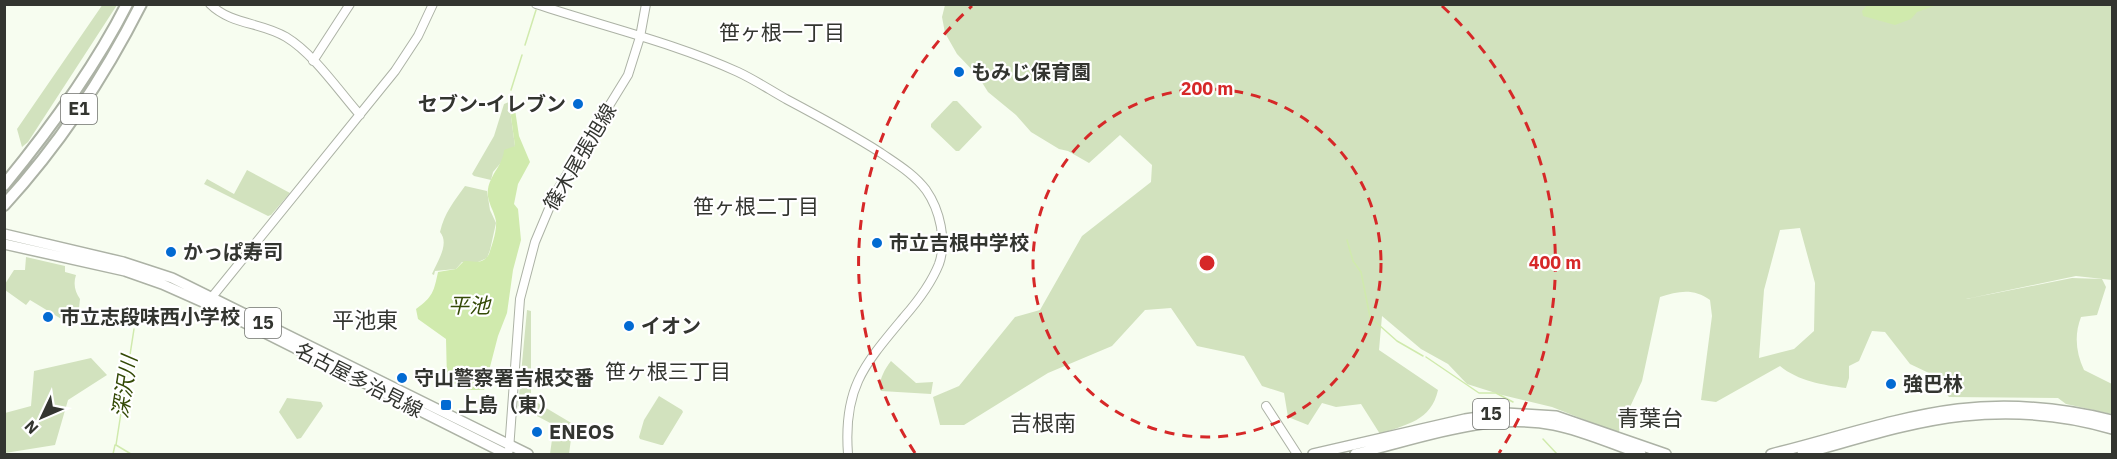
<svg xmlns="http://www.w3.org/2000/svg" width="2117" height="459" font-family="'IBM Plex Sans','Noto Sans JP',sans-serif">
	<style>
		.green { fill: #d2e2be; fill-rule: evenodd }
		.water { fill: #d0eaad }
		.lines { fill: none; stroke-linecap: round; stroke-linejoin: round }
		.stream { stroke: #d0eaad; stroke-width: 1.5 }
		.secondary-casing { stroke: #acb2a5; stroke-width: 10 }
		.primary-casing { stroke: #acb2a5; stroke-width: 12 }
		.highway-casing { stroke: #acb2a5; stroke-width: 14 }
		.secondary { stroke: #fff; stroke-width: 8 }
		.primary { stroke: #fff; stroke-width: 9 }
		.highway { stroke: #fff; stroke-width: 10 }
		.ring { fill: none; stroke: #d62828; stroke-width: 3; stroke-dasharray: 10 8 }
		.poi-dot { fill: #026ad2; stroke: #fff; stroke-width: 2 }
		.labels { text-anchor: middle; stroke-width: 4.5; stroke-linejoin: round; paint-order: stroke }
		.shield { fill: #fff; stroke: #70726e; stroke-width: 1.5 }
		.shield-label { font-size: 18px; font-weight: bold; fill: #333530 }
		.poi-label { font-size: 20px; font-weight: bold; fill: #333530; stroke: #fff; text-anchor: start }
		.street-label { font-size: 20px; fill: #333530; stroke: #fff }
		.neighbourhood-label { font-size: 21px; fill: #333530; stroke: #fff }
		.water-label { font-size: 21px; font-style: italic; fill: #344a06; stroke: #fff }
		.quarter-label { font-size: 22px; fill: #333530; stroke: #fff }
		.centre { fill: #d62828; stroke: #fff; stroke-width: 3 }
		.ring-label { font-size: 18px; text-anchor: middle; font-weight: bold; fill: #d62828; stroke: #fff; stroke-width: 4.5; stroke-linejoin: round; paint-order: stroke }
	</style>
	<rect width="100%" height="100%" fill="#f7fdf0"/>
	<!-- green -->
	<path class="green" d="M103,4L117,5L28,142L22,147L17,129Z
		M945,5H2112V280L2076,276L1966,299L2072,278L2102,279L2106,287L2097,315L2081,317C2074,335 2076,353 2084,370L2112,384V414L2066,404L2058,398L1949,397L1931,374L1910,364L1885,332L1872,331L1859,361L1849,366V378L1846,388C1823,385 1798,381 1780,366L1716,402L1701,400L1712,316L1710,300C1694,288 1678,291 1660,297L1642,381L1618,433L1552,407L1502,395L1467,384L1448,364L1421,349L1382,316L1379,350L1438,390C1431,421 1407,424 1380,434L1361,404L1336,407L1322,403L1308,425L1288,417L1284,393L1262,386L1244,356L1197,346L1171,308L1145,310L1112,346L1048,373L964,425H940L933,397L959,386L1015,317L1040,310L1082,236L1151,182L1152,165L1120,135L1089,163L1068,151L1059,149L1031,132L1016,115L988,92L978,76L957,54L945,33L942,17ZM1800,228L1815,283L1814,331L1794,349L1759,358L1764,290L1780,230Z
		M953,101H957L982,127L959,151H956L931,127V124Z
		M509,102L515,146L493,172L491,180L474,176L472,174L494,136L504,104Z
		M247,170L290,193L271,215L268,216L204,184L207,179L234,194Z
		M465,186L487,191L490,210L496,223L490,250L487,258L478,262H462L456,269L435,271L434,275L432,274C437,262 450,244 440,232C444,213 455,200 465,186Z
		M26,257L65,266V272L76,275C73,284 75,292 80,299L79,308L68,323L30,300L26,305L5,290V284L14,270H25Z
		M527,310L531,311V399L573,424L569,454H550L554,425L518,406Z
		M91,358L107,375L68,400L55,445L5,453V413L31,406L34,371Z
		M891,361L916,383L933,382L931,394L881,391L879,387C881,377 884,370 891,361Z
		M659,396L682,410L683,412L663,445H661L640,439L639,437L644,420Z
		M287,398L321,402L323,406L301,438L297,439L279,412Z"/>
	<!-- water -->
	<path class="water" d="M1868,4H1937V5L1917,12L1911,19L1895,25L1863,16L1862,11Z
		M509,102L514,103L519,136L530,162L518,184L514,204L518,209L521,240L513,270L507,313L498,336L484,390H468L447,380L446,339L418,319L416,309C433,297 434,291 438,272L456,269L464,261C474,261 483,265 489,254C492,245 497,231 496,221C494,210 486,201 488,189C491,173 503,165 504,150L515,146Z"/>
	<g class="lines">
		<!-- stream -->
		<path class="stream" d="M525,45L536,10
			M511,90L522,55
			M1347,240L1353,261L1361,272L1370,317L1397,341L1423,356
			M1426,357L1479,393H1496L1513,402
			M1543,439L1557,454
			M113,454L115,445
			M131,454L116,445L134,329"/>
		<defs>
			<path id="secondary" d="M210,4C231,25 261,22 286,37C314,54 338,90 360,115
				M536,4C602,26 675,43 738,72C755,80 770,90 786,99C818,116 850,133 881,153C897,164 914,174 926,190C940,210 947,241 939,264C931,284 918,301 904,317C864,365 843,388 848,454
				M313,61L350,4
				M212,297L395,71L418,36L433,4
				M1266,406L1297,454
				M509,450L520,299L535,242L556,192L628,75L640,37L646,4"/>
			<path id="primary" d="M4,234L123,262L172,278L528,454
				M4,244L125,271L162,284L207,304L506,454
				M1313,454L1465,419L1506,413L1556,416L1666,454
				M1355,454C1419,439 1487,412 1554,425C1584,431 1612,444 1641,454
				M1771,454C1833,439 1894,417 1958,409C2008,403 2063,408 2112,420
				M1802,454C1855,440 1908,422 1963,416C2012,411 2065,415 2112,429"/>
			<path id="highway" d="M4,185C50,129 94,69 127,4
				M4,205C59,145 104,77 141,4"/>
		</defs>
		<!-- secondary casing -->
		<use href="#secondary" class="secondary-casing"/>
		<!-- primary casing -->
		<use href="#primary" class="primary-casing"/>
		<!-- highway casing -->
		<use href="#highway" class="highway-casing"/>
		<!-- secondary -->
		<use href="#secondary" class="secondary"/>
		<!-- primary -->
		<use href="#primary" class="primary"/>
		<!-- highway -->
		<use href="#highway" class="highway"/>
	</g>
	<!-- distance rings -->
	<g class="ring">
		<circle cx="1207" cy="263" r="174"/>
		<path d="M915 453A348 348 0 0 1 972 6M1442 6A348 348 0 0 1 1499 453"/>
	</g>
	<!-- markers -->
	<g class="poi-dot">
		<circle cx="959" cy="72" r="6"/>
		<circle cx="578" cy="104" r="6"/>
		<circle cx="877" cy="243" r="6"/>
		<circle cx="171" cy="252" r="6"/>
		<circle cx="48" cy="317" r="6"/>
		<circle cx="629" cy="326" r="6"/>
		<circle cx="402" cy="378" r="6"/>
		<circle cx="1891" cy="384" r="6"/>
		<rect x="440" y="399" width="12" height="12" rx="3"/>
		<circle cx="537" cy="432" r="6"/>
	</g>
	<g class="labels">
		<!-- shield labels -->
		<g class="shield">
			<rect x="61" y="94" width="36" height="30" rx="4.5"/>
			<rect x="245" y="308" width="36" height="30" rx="4.5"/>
			<rect x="1473" y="399" width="36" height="30" rx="4.5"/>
		</g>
		<g class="shield-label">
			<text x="79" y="115">E1</text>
			<text x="263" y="329">15</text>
			<text x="1491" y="420">15</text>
		</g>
		<!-- poi labels -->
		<g class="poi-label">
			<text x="971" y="79">もみじ保育園</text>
			<text x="566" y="111" text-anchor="end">セブン-イレブン</text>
			<text x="889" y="250">市立吉根中学校</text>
			<text x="183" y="259">かっぱ寿司</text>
			<text x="60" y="324">市立志段味西小学校</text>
			<text x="641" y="333">イオン</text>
			<text x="414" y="385">守山警察署吉根交番</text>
			<text x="1903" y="391">強巴林</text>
			<text x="458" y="412">上島（東）</text>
			<text x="549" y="439">ENEOS</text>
		</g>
		<!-- street labels -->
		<g class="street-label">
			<text transform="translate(580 157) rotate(-59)" y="7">篠木尾張旭線</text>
			<text transform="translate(359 380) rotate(27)" y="7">名古屋多治見線</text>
		</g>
		<!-- neighbourhood labels -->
		<g class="neighbourhood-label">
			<text x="782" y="40">笹ヶ根一丁目</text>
			<text x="756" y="214">笹ヶ根二丁目</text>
			<text x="668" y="379">笹ヶ根三丁目</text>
		</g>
		<!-- water labels -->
		<g class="water-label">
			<text x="469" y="313">平池</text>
			<text transform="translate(125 387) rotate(-81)" y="7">深沢川</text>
		</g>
		<!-- quarter labels -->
		<g class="quarter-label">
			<text x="365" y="328">平池東</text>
			<text x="1650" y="426">青葉台</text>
			<text x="1043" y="431">吉根南</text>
		</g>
	</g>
	<circle cx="1207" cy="263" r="9" class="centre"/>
	<g class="ring-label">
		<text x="1207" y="95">200 m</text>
		<text x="1555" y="269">400 m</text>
	</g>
	<!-- border -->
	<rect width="2117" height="459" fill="none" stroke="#333530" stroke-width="12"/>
	<!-- north arrow -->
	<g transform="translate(42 417) rotate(226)" stroke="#ffffff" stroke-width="4.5" paint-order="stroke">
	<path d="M0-4.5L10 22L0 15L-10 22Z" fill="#333530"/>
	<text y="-9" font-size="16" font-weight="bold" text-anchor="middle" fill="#333530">N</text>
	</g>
</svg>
